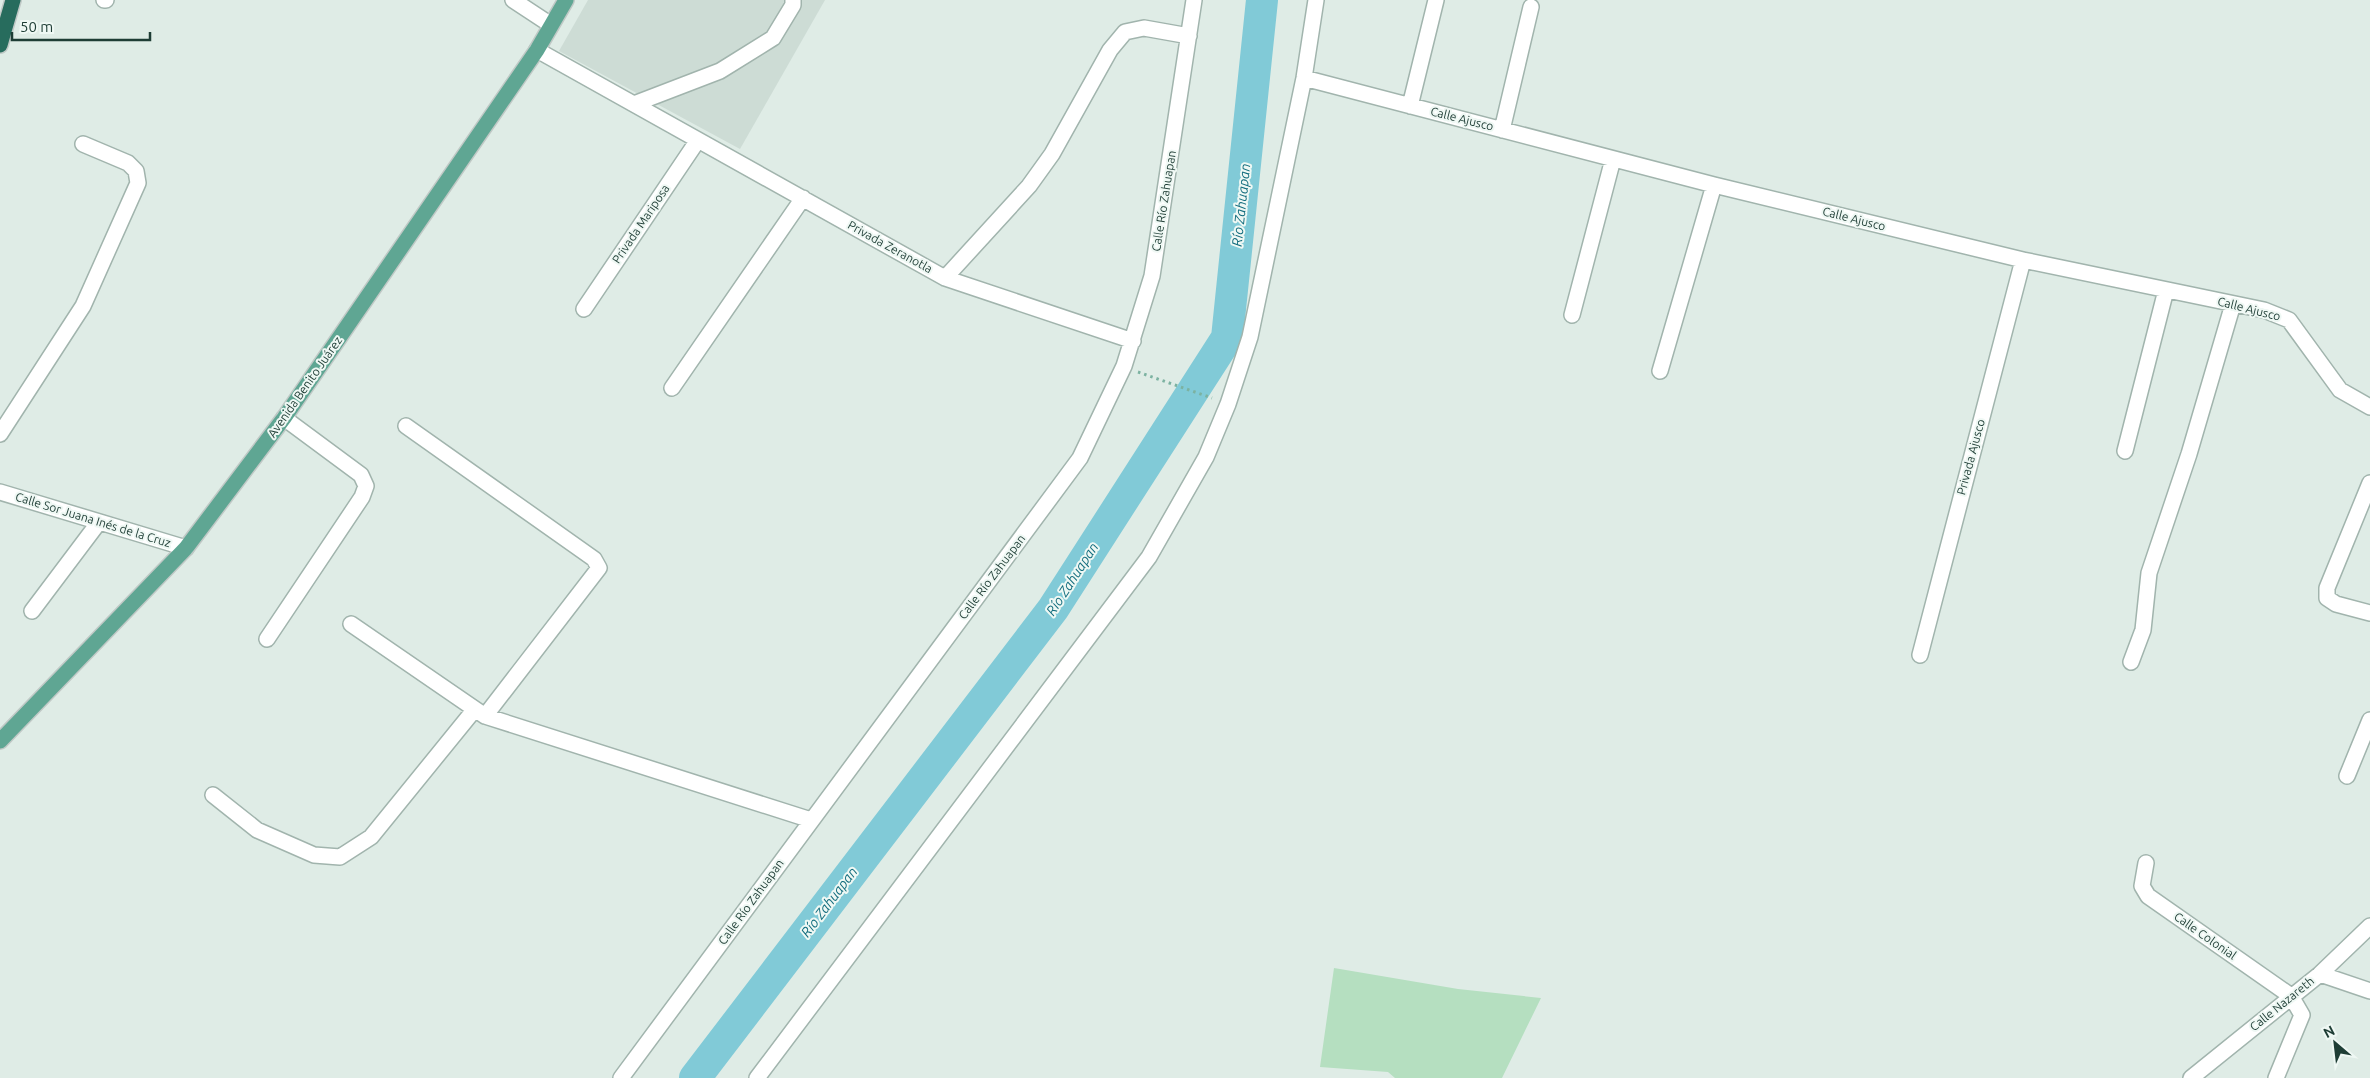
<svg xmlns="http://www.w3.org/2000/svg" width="2370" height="1078" font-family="Ubuntu,sans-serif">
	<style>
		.built { fill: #cddcd5 }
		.green { fill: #b5dfc0 }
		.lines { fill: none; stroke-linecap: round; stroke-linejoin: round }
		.river { stroke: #81cad7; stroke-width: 32 }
		.minor-casing { stroke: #a1b4ad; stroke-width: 18 }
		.major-casing { stroke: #c0c9c6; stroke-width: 18 }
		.highway-casing { stroke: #c0c9c6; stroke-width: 18 }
		.path { stroke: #7cb2a1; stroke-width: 3; stroke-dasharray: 2.5 4; stroke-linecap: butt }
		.minor { stroke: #fff; stroke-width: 15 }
		.major { stroke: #5fa693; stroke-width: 15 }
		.highway { stroke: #276c5d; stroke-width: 15 }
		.labels { text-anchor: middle; stroke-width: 4; stroke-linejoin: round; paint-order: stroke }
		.street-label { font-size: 12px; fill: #1e3d35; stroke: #eff8f4 }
		.water-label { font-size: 14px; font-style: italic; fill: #136d7e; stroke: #eff8f4 }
	</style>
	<rect width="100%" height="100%" fill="#dfece6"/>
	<!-- built -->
	<path class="built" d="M588,0H825L740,149L559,51Z"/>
	<!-- green -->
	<path class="green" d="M1334,968L1458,989L1541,998L1502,1078H1395L1388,1072L1320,1067Z"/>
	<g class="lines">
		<!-- river -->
		<path class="river" d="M695,1078L1053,609L1227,338L1262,0"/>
		<defs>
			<path id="minor" d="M104,0H106
				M513,0L551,25
				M537,50L945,278L1133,341
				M1304,78L1714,185L2023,260L2264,310L2289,320L2340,390L2370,407
				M634,104L720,71L773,38L793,5V0
				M1410,106L1436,0
				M1502,130L1531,7
				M945,278L1029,186L1052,154L1110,50L1125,32L1144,28L1189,36
				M584,309L698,140
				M1572,315L1613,159
				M1660,371L1714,185
				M672,388L803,198
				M406,426L594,559L599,568L485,716
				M0,434L83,306L138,183L136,171L128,163L83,144
				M2125,451L2166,290
				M2370,483L2327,588V598L2336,604L2370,613
				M0,492L186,548
				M32,611L99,522
				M351,624L485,716L811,820
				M267,639L362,497L366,486L361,475L284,418
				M1920,655L2023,260
				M2131,662L2143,630L2149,573L2189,454L2233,304
				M2347,776L2370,720
				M213,795L257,830L314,855L340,857L371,837L475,709
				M2146,863L2142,886L2148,896L2291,996L2302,1015L2276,1078
				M2320,974L2370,991
				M621,1078L1080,458L1124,366L1152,276L1194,0
				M757,1078L1149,557L1206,457L1228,404L1250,337L1304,78L1316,0
				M2191,1078L2320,974L2370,926"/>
			<path id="major" d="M0,741L186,548L284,418L537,50L566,0"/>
			<path id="highway" d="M0,45L13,0"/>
		</defs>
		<!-- minor casing -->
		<use href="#minor" class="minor-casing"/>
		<!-- major casing -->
		<use href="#major" class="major-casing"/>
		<!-- highway casing -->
		<use href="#highway" class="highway-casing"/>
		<!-- path -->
		<path class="path" d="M1138,372L1212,398"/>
		<!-- minor -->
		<use href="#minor" class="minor"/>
		<!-- major -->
		<use href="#major" class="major"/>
		<!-- highway -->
		<use href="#highway" class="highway"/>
	</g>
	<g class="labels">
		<!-- street labels -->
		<g class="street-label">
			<text transform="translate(1462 119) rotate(14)" y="4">Calle Ajusco</text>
			<text transform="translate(1164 201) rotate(-81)" y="4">Calle Río Zahuapan</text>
			<text transform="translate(1854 219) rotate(14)" y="4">Calle Ajusco</text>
			<text transform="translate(641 224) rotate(-56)" y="4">Privada Mariposa</text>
			<text transform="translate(890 247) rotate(29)" y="4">Privada Zeranotla</text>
			<text transform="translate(2249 309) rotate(14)" y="4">Calle Ajusco</text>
			<text transform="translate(305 387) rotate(-55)" y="4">Avenida Benito Juárez</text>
			<text transform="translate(1971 457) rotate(-75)" y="4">Privada Ajusco</text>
			<text transform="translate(93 520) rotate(17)" y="4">Calle Sor Juana Inés de la Cruz</text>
			<text transform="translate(992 577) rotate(-53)" y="4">Calle Río Zahuapan</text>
			<text transform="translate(751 902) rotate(-54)" y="4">Calle Río Zahuapan</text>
			<text transform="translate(2205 936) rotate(35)" y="4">Calle Colonial</text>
			<text transform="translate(2282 1004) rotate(-39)" y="4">Calle Nazareth</text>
		</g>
		<!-- water labels -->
		<g class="water-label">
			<text transform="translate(1241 205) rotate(-84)" y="5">Río Zahuapan</text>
			<text transform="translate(1072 579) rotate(-57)" y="5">Río Zahuapan</text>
			<text transform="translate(829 902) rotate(-53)" y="5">Río Zahuapan</text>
		</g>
	</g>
	<!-- north arrow -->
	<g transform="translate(2335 1043) rotate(332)" stroke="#eff8f4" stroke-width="4" paint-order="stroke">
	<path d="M0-4L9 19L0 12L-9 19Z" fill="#1e3d35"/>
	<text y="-8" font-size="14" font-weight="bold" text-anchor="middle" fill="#1e3d35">N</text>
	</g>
	<!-- scale -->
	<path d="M12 32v8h138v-8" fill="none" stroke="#1e3d35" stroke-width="2.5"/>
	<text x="20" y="32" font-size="15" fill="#1e3d35" stroke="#eff8f4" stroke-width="4" paint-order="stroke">50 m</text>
</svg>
